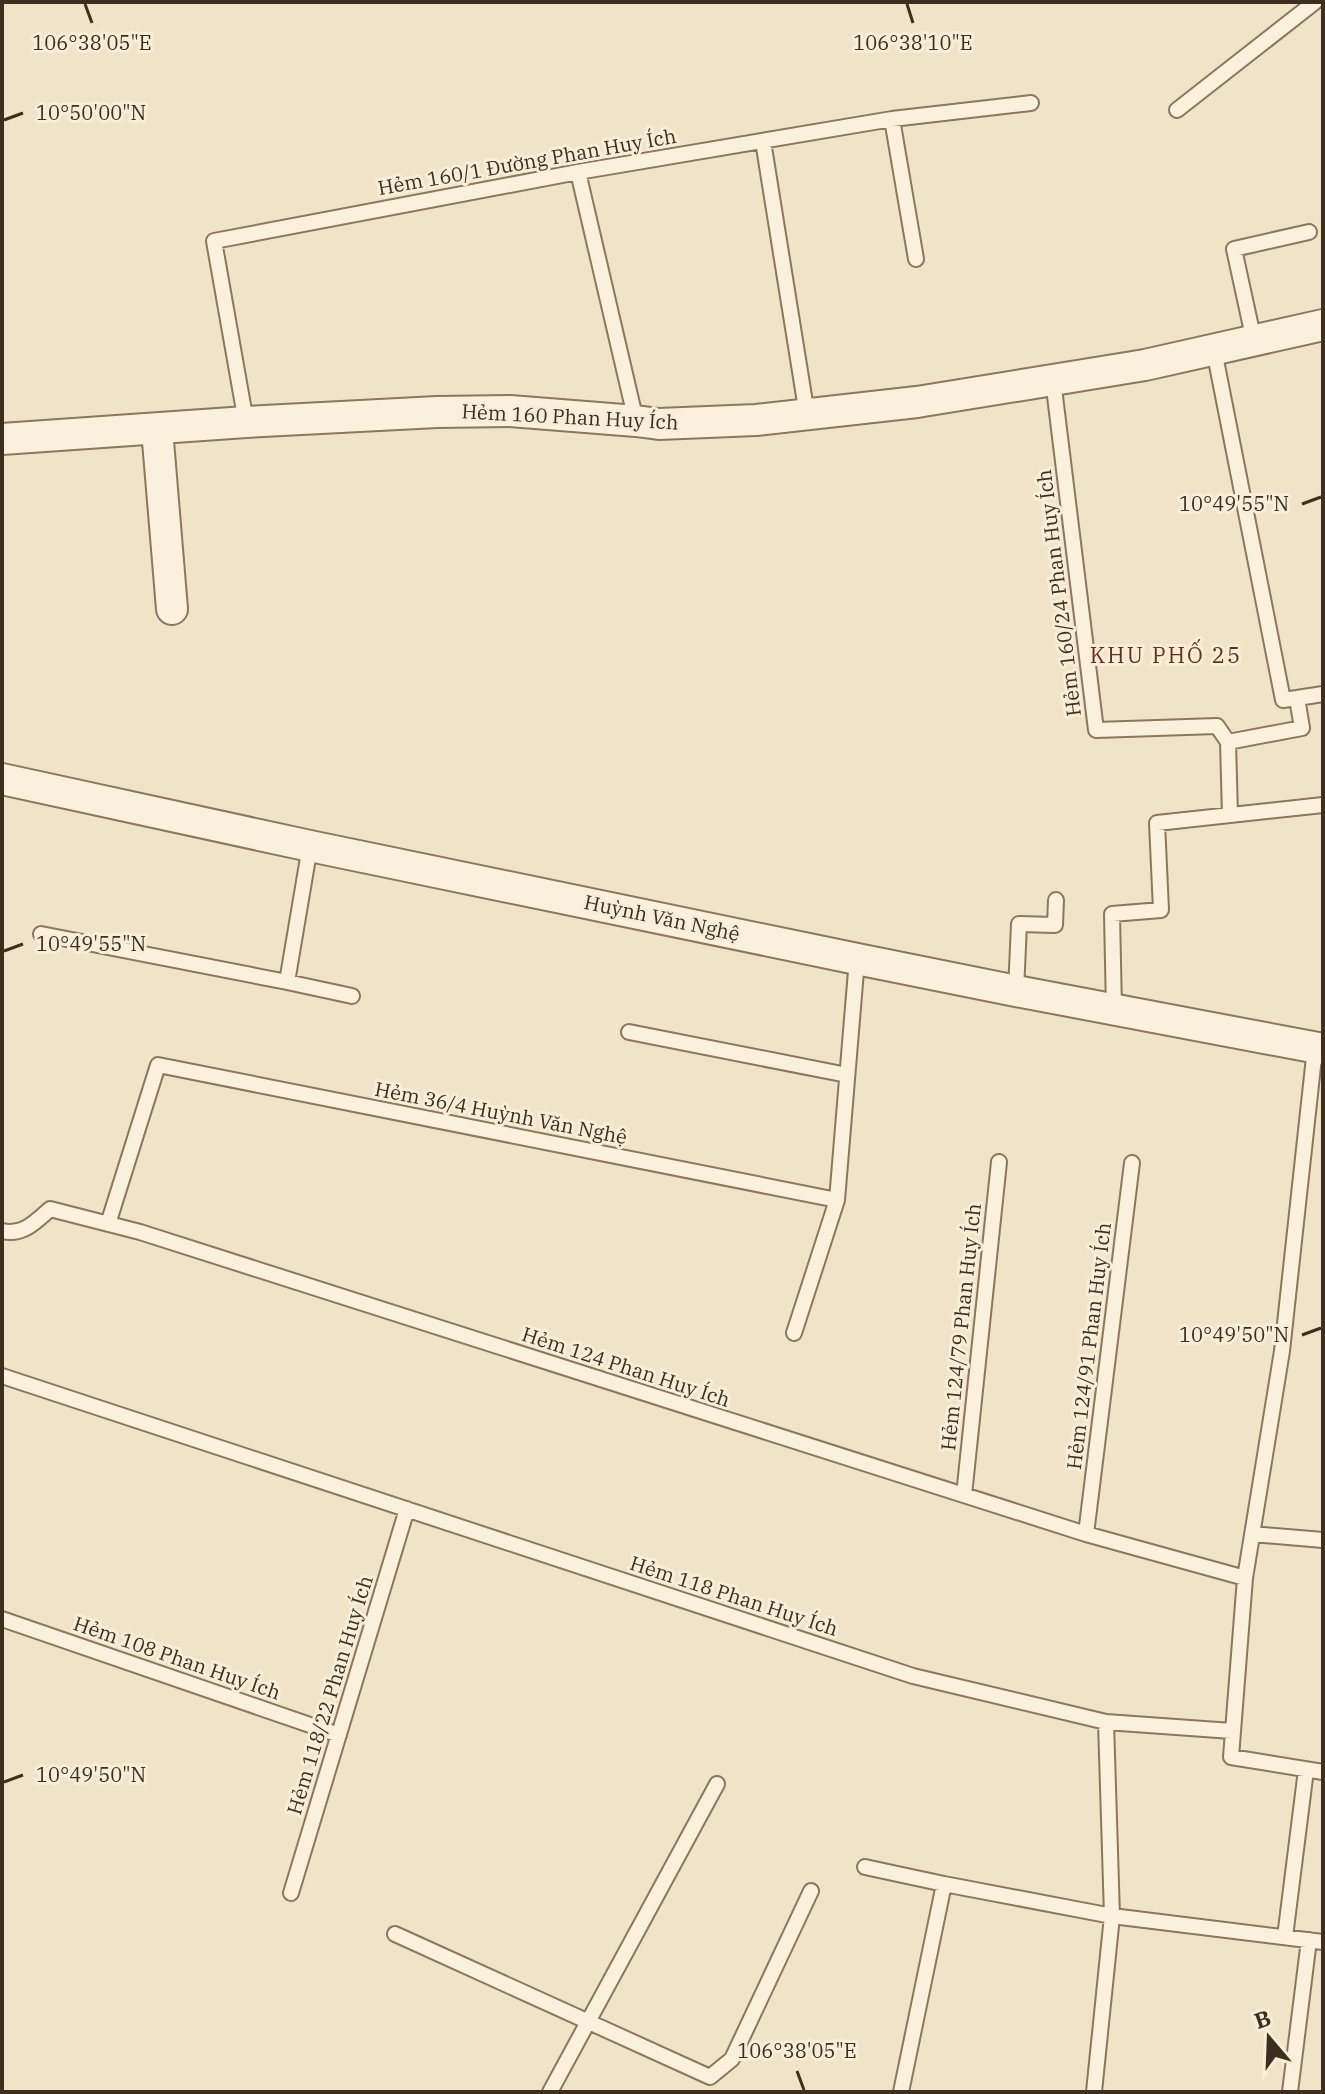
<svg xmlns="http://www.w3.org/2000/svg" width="1325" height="2094" font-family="'IBM Plex Serif',serif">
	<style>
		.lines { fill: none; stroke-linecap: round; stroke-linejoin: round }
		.service-casing { stroke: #8d765c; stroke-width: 18 }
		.minor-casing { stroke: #8d765c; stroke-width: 34 }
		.service { stroke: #faf1dc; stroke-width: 14 }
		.minor { stroke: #faf1dc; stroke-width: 30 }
		.ticks { fill: none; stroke: #3d2e20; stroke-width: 3 }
		.labels { text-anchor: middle; stroke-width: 6; stroke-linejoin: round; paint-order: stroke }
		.street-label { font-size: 20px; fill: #3d2e20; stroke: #f7eed8 }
		.neighbourhood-label { font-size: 22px; letter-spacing: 2px; fill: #6b2e1e; stroke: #f7eed8 }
		.ticks-label { font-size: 20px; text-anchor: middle; fill: #3d2e20; stroke: #f7eed8; stroke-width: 6; stroke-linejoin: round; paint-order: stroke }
	</style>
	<rect width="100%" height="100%" fill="#f0e4c8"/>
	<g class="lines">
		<defs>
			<path id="service" d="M1177,110L1315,2
				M892,119L916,259
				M763,141L807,415
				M578,172L636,421
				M1254,341L1234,249L1309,232
				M1214,350L1283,700L1297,698
				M1053,380L1096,730L1217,726L1228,742L1302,728L1297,698L1323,694
				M246,422L214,241L578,172L892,119L1031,103
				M1228,742L1230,815
				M310,846L287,982L352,996
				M41,934L287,982
				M1016,991L1019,924L1055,925L1056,900
				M1114,1010L1112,914L1161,910L1157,823L1323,805
				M629,1032L847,1075
				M1315,1048L1282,1351L1245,1578L1231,1757L1323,1772
				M108,1224L158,1065L837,1200
				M2,1231C23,1236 35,1222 50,1209L140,1232L1086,1534L1245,1578
				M794,1333L837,1200L857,959
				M2,1376L913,1676L1106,1722L1112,1916L1094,2092
				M964,1495L999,1162
				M1086,1534L1132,1163
				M1252,1534L1323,1540
				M2,1619L339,1735
				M1106,1722L1232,1731
				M865,1867L944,1884L1112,1916L1323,1942
				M291,1893L407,1509
				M395,1934L710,2077L732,2059L811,1891
				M1285,1937L1306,1770
				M550,2092L717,1784
				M901,2092L944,1884
				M1290,2092L1309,1940"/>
			<path id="minor" d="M157,429L172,609
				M2,439L246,422L437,412L510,411L636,421L659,424L756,420L917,402L1145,365L1323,325
				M2,779L310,846L857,959L1016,991L1323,1049"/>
		</defs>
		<!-- service casing -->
		<use href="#service" class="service-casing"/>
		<!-- minor casing -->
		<use href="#minor" class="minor-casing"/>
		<!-- service -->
		<use href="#service" class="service"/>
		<!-- minor -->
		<use href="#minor" class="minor"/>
	</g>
	<!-- ticks -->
	<path class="ticks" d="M85,4L92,23M907,4L913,23M4,120L23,113M1302,504L1321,497M4,951L23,944M1302,1335L1321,1328M4,1782L23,1775M797,2071L804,2090"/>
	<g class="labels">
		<!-- street labels -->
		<g class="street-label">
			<text transform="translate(527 162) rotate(-10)" y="7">Hẻm 160/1 Đường Phan Huy Ích</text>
			<text transform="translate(570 417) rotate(3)" y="7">Hẻm 160 Phan Huy Ích</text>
			<text transform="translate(1059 593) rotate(-97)" y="7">Hẻm 160/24 Phan Huy Ích</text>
			<text transform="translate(662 918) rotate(12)" y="7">Huỳnh Văn Nghệ</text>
			<text transform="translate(501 1113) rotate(11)" y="7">Hẻm 36/4 Huỳnh Văn Nghệ</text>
			<text transform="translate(961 1327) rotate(-84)" y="7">Hẻm 124/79 Phan Huy Ích</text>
			<text transform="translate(1089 1346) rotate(-83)" y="7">Hẻm 124/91 Phan Huy Ích</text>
			<text transform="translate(626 1367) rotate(18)" y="7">Hẻm 124 Phan Huy Ích</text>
			<text transform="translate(734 1596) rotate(18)" y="7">Hẻm 118 Phan Huy Ích</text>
			<text transform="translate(177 1658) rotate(19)" y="7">Hẻm 108 Phan Huy Ích</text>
			<text transform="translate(330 1695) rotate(-73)" y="7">Hẻm 118/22 Phan Huy Ích</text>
		</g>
		<!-- neighbourhood labels -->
		<g class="neighbourhood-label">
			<text x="1166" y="663">KHU PHỐ 25</text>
		</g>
	</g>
	<g class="ticks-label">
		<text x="913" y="50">106°38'10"E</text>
		<text x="92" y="50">106°38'05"E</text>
		<text x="91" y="120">10°50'00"N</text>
		<text x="1234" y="511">10°49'55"N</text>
		<text x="91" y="951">10°49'55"N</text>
		<text x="1234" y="1342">10°49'50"N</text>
		<text x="91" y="1782">10°49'50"N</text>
		<text x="797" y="2058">106°38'05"E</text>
	</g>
	<!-- border -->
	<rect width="1325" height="2094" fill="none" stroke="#3d2e20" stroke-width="8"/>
	<!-- north arrow -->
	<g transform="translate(1269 2038) rotate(341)" stroke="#f7eed8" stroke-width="6" paint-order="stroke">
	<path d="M0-6L14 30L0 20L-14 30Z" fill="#3d2e20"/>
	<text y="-12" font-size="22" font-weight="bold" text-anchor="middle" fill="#3d2e20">B</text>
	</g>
</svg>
